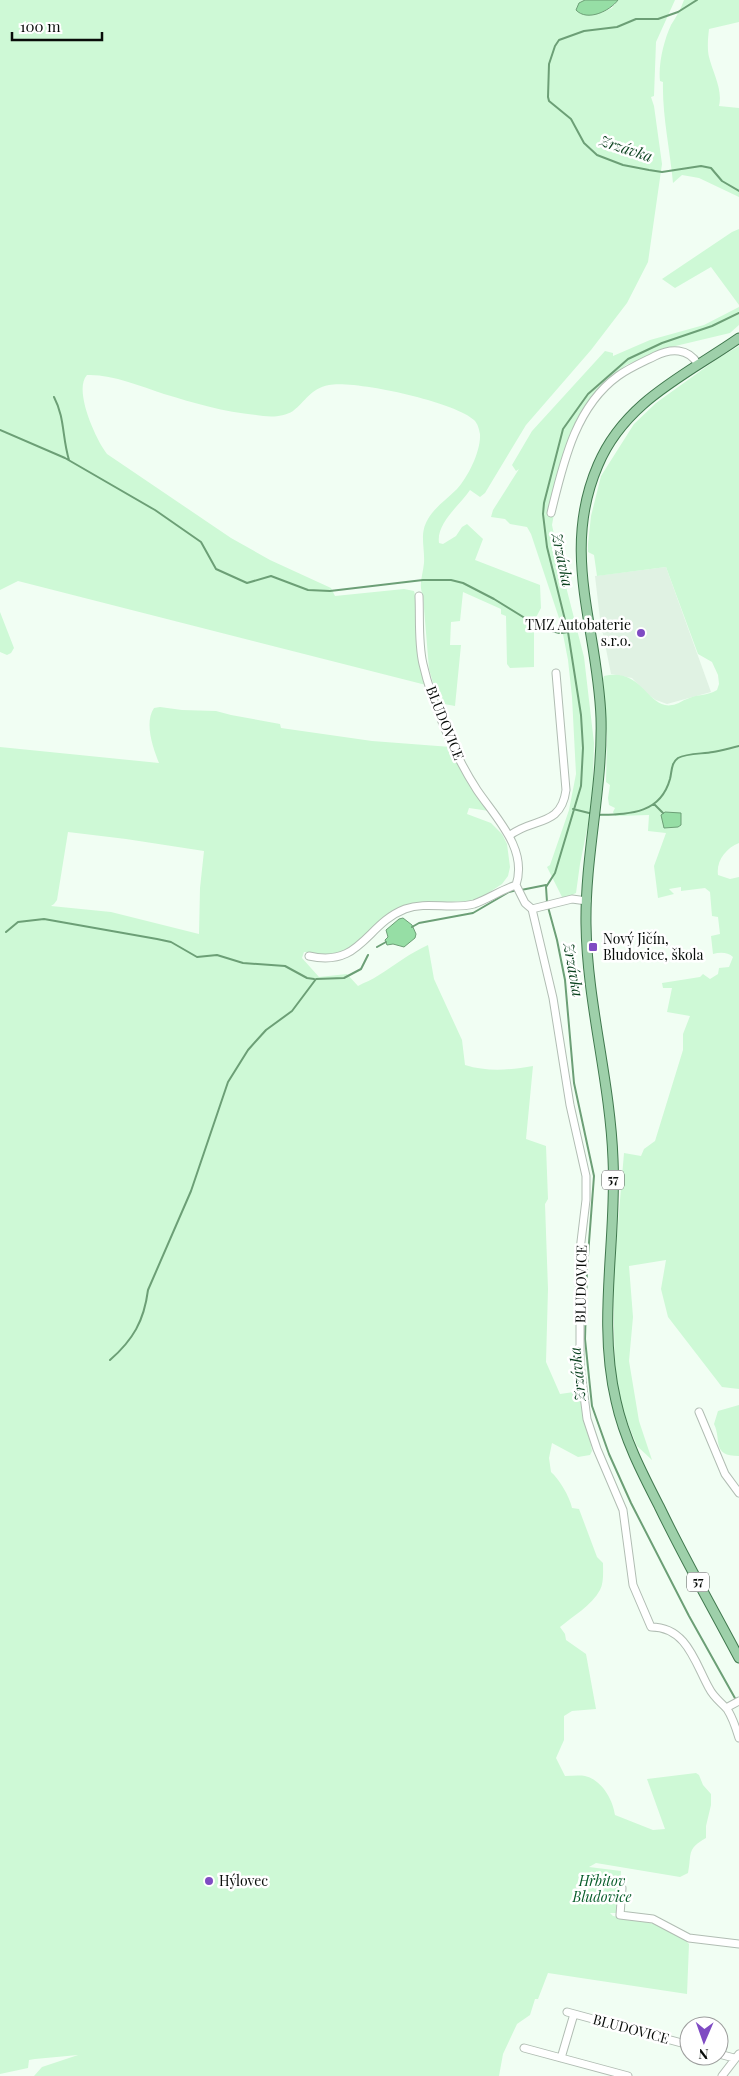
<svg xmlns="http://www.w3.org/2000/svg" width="739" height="2076" font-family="'Playfair Display',serif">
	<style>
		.built { fill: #e0f2e3 }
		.green { fill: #cef9d6; fill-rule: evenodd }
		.water { fill: #96dea5; stroke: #6c9f76 }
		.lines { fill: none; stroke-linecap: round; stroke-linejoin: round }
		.stream { stroke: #6c9f76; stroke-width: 2 }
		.minor-casing { stroke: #b1bdb3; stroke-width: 9 }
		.major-casing { stroke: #40784e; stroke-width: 11 }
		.minor { stroke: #fff; stroke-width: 7 }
		.major { stroke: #9ed0aa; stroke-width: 9 }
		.poi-dot { fill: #7f4bc3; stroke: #fff; stroke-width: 2 }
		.labels { text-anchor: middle; stroke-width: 5; stroke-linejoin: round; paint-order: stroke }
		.shield { fill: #fff; stroke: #535654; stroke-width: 1 }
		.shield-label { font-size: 12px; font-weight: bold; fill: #090d0a }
		.poi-label { font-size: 14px; fill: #090d0a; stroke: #fff; text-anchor: start }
		.street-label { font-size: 14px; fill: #090d0a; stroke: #fff }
		.park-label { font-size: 14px; font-style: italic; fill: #075c2a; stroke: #fff }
		.water-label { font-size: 15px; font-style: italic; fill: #0a411e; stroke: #fff }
	</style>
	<rect width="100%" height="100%" fill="#f1fef3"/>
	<!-- built -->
	<path class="built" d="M666,567L711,692L667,704L656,700L647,694L632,678L611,674L600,619L595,576Z"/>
	<!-- green -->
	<path class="green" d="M0,0H585L579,3L601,13L612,8L618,0H675L656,42L654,96L651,97L654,106L662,164L648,262L627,303L591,350L526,425L485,493L480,497L470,490C460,505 436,523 439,543L443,544L456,536L462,527L467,524L483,539L475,560L540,585L541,608L534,621V667L510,668L507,664L506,616L501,614V609L463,592L460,621L451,622L450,645H461L455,706L439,703L429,669L423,596C418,584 423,575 424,563C425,547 419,534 428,519C435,507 447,499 457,489C468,477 481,451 480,434C479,429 478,424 474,420C455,402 355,380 329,385C310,389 306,401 293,411C282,418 267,417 256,415C224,412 194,403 164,394C140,386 112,374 87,375C73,390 96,440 107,454L231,538L270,560L331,588L335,596L404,589L414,591L418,606L426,685L18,581L0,590Z
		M684,0H739V22L709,29C708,38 707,48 709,57C713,73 723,90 719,106L739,108V197L699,178L682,175L673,183C670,150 662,114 663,82L660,81C658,64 664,40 671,25C676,17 681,9 684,0Z
		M739,229V305L711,267L675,288L662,279L732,232Z
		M739,307V325L730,333L667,348L626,365L592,395L578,419L557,497L552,525L561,567L584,657L594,743L593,781L590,815L580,864L576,893L563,899L547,867L550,865L569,810L576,774L572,697L568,660L561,624L531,534L527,527L510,524L505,519L491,517L493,510L519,469L516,471L512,465L532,431L605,351L613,353V356L650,340L704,325Z
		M739,346V843C726,848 716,861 718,875L730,879L739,877V1389L722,1387L668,1317L661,1289L666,1260L629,1266L633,1317L629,1361L639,1421L652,1460L637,1446L624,1414L615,1375L613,1283L624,1153L641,1156L644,1149L655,1141L683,1050V1034L690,1016L667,1012L672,988H663L662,983L700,977L703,974L710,979L718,974L719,968L729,967L733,957C728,952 720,952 713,954L711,936L720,934L718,917L712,916L710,892L705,888L681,891V887L669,889L674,894L658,898L654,866L666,833L648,831L649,815L615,816L613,812L615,808L609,805L608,798L610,785L606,782L607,737L603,679L604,676C645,667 648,714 676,704C680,703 683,700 687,699C697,694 707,696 717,690L719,684L718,675L712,662L698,654L666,567L597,576L594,555L588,552V544L591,516L601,476L634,424L656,403L717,359Z
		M0,612L14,648L11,653L7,655L0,652Z
		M160,707L182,710L216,711L231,715L280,724L281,728L372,741L451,747L489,811L469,808L467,814L491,823L502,834L507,844L510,867L508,876L502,884L482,897L471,901L414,903L347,950L331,955L304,952L302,958L319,977L347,974L358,986C365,982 372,980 379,975C395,965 410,953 428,945L434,979L462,1040L465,1065C487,1072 511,1070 533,1066L526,1139L546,1146L548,1199L545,1204L548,1289L546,1362L560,1394L581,1391L592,1451L590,1455L578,1457L552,1443L549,1458L551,1472C559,1479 570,1497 572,1508L579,1509L597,1557L603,1563C603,1572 604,1582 600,1590C592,1605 572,1617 560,1627L565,1634L566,1640L586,1654L596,1709L572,1711L564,1716V1740L556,1758L565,1776C572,1776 579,1775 585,1776C602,1780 613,1800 615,1815L653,1830L665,1829L647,1779L696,1773L699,1775L703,1785L711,1794V1805L706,1826V1838C686,1849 692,1854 688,1873L680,1877L596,1863L589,1867L621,1871L618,1913H610L613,1916C637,1920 672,1924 689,1944L687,1994L548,1973L538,1999H535L530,2015L517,2024L503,2054L499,2076H34L42,2067L78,2055L35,2059L29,2060L28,2068L0,2074V747L159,763C153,748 144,723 154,708ZM68,832L126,839L204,851L200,888L199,934L111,912L51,906L54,904L57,900Z
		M739,1405V1456C711,1456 722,1440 714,1424L718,1411Z"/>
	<!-- water -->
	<path class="water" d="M585,0H618C610,11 587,22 576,10L579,3Z
		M665,812L681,813V825L678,827L664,828L661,815Z
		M403,918L412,925L416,934L415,938L404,947L393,944L387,945L385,940L388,937L386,930L399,919Z"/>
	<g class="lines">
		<!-- stream -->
		<path class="stream" d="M697,0L678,12L658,19H636L617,27L584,31L559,40L555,46L549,64L548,97L549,101L571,119L584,143L597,155L623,165L649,170L662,172L701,166L711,168L722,181L739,191
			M54,397C65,418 62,437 69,460
			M0,430L65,458L155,510L201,542L216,569L247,583L271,576L308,590L330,591L423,580H451L463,583L494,599L541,628L559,633
			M562,633L568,632
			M654,804L663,813
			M573,809L593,814
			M597,815C628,814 660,815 670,779C672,771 671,763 678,758C687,753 703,754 713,752C721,751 730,748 739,746
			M521,890L546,885
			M547,902L546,887L555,873L581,786L583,748L581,715L568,632L547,547L543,514L544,503L563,429L588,394L628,359L662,343L712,326L739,313
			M548,907L557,940L565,980L574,1083L594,1176L587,1269L585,1339L592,1406L609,1454L631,1503L689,1616L736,1700
			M412,927L419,923L473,913L509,892L517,890
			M6,932L18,922L44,919L157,939L171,942L197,957L217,955L243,963L285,966L307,978L314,979
			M377,947L386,942
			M110,1360C133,1340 144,1321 148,1290L191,1191L228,1082L248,1050L266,1030L292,1011L316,979L344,978L361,969L368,955"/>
		<defs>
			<path id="minor" d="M551,513C563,464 575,407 618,376C629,368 643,362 655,356C671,348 688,348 698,364
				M419,596C420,618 418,643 423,664C432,704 455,756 477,790C496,818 528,849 516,885L525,903L532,909L553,998L570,1105L586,1176V1200L580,1250V1364L587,1419L597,1449L623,1510L633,1585L651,1627C687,1627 695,1663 709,1688C714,1698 721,1702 727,1709C733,1718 736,1728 739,1738
				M509,836C532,817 561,828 566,790L556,673
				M532,909L572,899L587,901
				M309,956C361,968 366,924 405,909C427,901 451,910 474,904C488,899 501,890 516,885
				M699,1412L725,1474L739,1493
				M726,1708L739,1701
				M622,1888L620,1915L653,1919L689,1938L739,1944
				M567,2012L689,2045
				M524,2048L628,2076
				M719,2054L734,2058
				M561,2058L574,2014
				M722,2076L739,2054"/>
			<path id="major" d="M739,338C686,375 625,401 598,465C560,553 598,629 601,718C603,787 585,855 586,924C587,1003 610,1080 613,1159C617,1239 597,1321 616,1401C624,1438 642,1473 659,1506C684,1558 712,1607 739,1658"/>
		</defs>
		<!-- minor casing -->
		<use href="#minor" class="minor-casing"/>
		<!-- major casing -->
		<use href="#major" class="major-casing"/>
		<!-- minor -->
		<use href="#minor" class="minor"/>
		<!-- major -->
		<use href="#major" class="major"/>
	</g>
	<!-- markers -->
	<g class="poi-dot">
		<circle cx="641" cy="633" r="5"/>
		<rect x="588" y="942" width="10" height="10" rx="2.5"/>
		<circle cx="209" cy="1881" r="5"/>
	</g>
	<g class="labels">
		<!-- shield labels -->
		<g class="shield">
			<rect x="602" y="1170.5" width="22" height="19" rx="4"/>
			<rect x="687" y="1572.5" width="22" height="19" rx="4"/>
		</g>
		<g class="shield-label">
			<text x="613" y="1184">57</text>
			<text x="698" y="1586">57</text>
		</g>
		<!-- poi labels -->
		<g class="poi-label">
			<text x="631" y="630" text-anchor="end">TMZ Autobaterie<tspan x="631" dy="16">s.r.o.</tspan></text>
			<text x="603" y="944">Nový Jičín,<tspan x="603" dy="16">Bludovice, škola</tspan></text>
			<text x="219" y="1886">Hýlovec</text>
		</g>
		<!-- street labels -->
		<g class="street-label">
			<text transform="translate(445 723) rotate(68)" y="5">BLUDOVICE</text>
			<text transform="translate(581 1284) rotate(-89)" y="5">BLUDOVICE</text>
			<text transform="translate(631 2029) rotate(15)" y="5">BLUDOVICE</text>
		</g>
		<!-- park labels -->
		<g class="park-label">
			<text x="602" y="1886">Hřbitov<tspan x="602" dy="16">Bludovice</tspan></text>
		</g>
		<!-- water labels -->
		<g class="water-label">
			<text transform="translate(626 149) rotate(18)" y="5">Zrzávka</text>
			<text transform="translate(562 560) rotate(78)" y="5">Zrzávka</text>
			<text transform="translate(573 970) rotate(80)" y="5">Zrzávka</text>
			<text transform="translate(578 1374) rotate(-96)" y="5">Zrzávka</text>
		</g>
	</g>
	<!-- north arrow -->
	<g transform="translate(704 2041) rotate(182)"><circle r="24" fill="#ffffff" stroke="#9d9e9d"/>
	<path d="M0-4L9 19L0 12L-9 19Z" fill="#7f4bc3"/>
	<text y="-8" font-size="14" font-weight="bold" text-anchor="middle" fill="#090d0a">N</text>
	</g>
	<!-- scale -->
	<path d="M12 32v8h90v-8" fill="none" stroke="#090d0a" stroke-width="2.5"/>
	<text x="20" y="32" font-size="15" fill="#090d0a" stroke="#ffffff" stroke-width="4" paint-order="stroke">100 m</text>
</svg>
